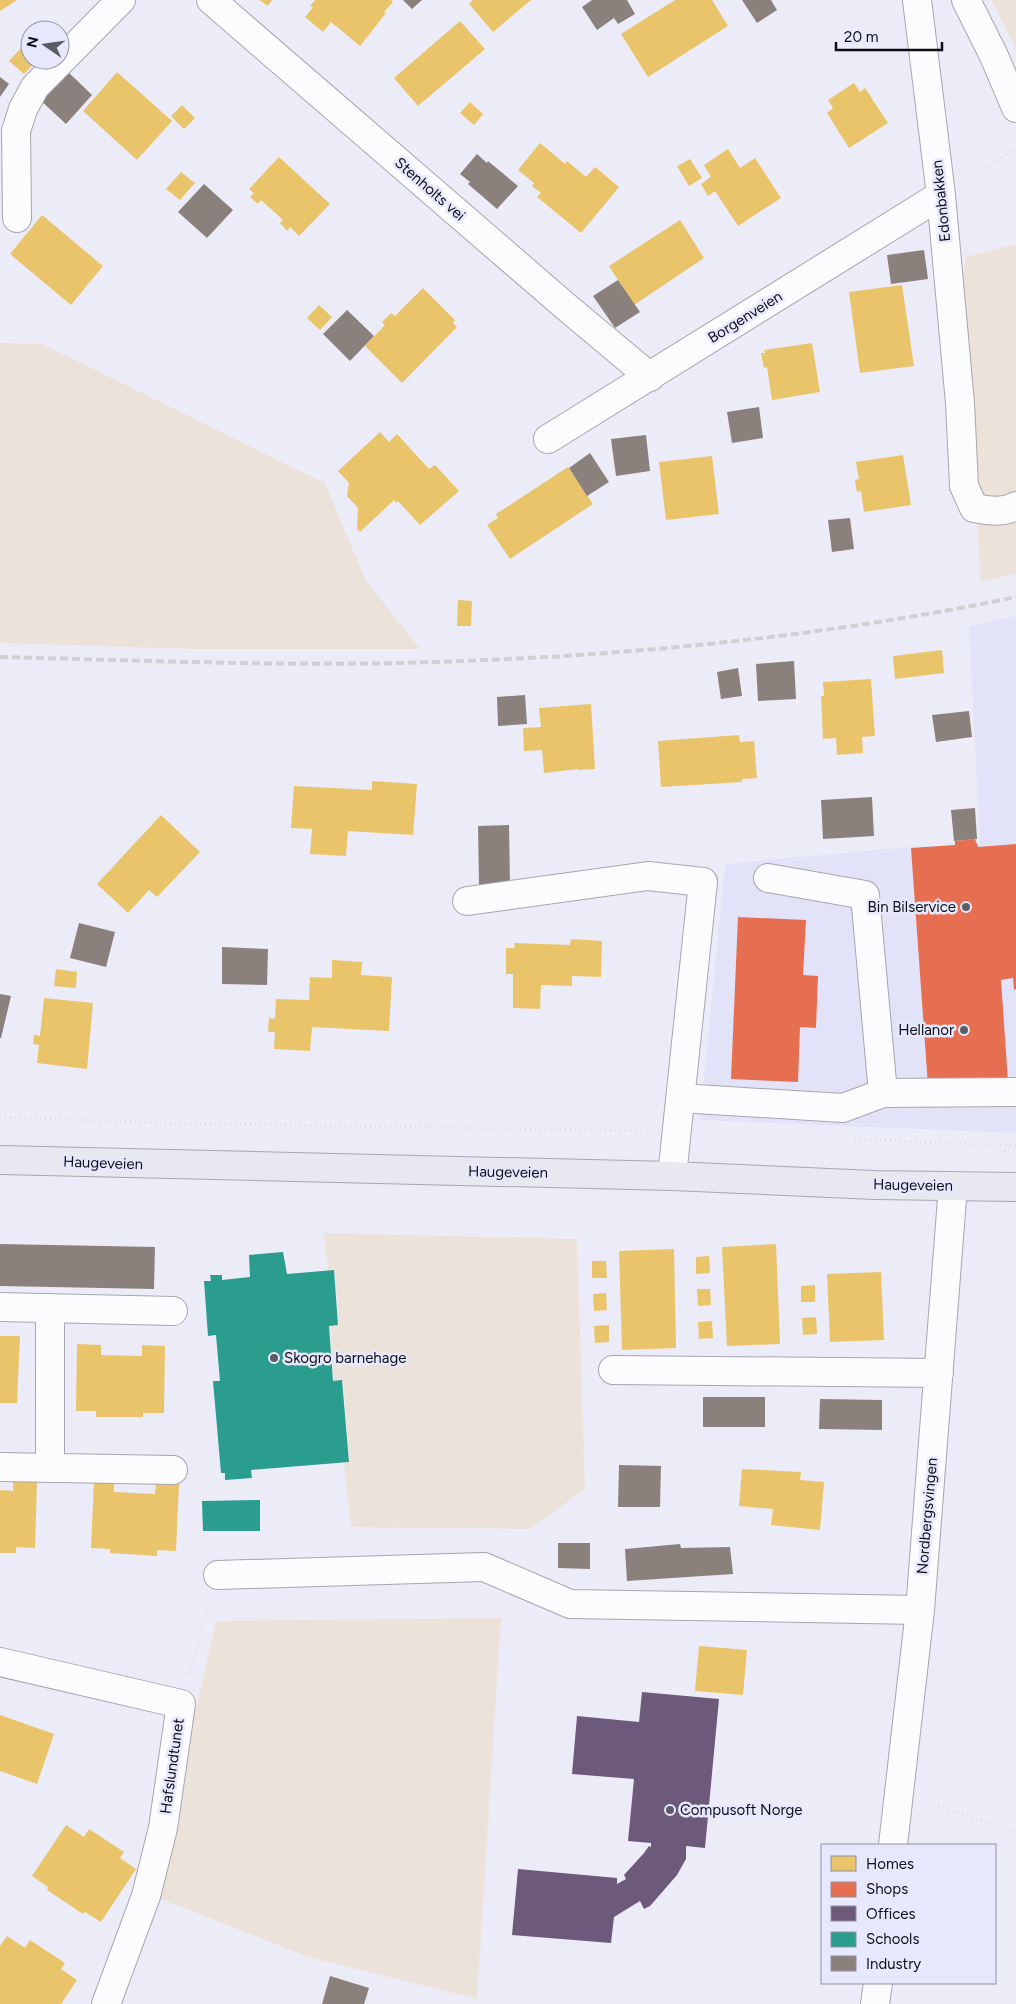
<svg xmlns="http://www.w3.org/2000/svg" width="1016" height="2004" font-family="Figtree,sans-serif">
	<style>
		.built { fill: #e2e3f8 }
		.green { fill: #ebe2da }
		.homes { fill: #e9c46a }
		.shops { fill: #e76f51 }
		.offices { fill: #6d597a }
		.schools { fill: #2a9d8f }
		.industry { fill: #8a817c }
		.lines { fill: none; stroke-linecap: round; stroke-linejoin: round }
		.minor-casing { stroke: #a6a6af; stroke-width: 30 }
		.major-casing { stroke: #a6a6b5; stroke-width: 30 }
		.path { stroke: #dcdcdf; stroke-width: 3; stroke-dasharray: 1 4; stroke-linecap: butt }
		.minor { stroke: #fcfcfe; stroke-width: 28 }
		.major { stroke: #e8e8f0; stroke-width: 28 }
		.rail { stroke: #d0d0d3; stroke-width: 4; stroke-dasharray: 8 4; stroke-linecap: butt }
		.poi-dot { fill: #5c5c65; stroke: #e7e8fd; stroke-width: 2 }
		.labels { text-anchor: middle; stroke-width: 5; stroke-linejoin: round; paint-order: stroke }
		.street-label { font-size: 15px; fill: #0e0f16; stroke: #e7e8fd }
		.poi-label { font-size: 15px; fill: #0e0f16; stroke: #e7e8fd; text-anchor: end }
	</style>
	<rect width="100%" height="100%" fill="#ececf8"/>
	<!-- built -->
	<path class="built" d="M1016,616V1133L700,1120L725,864L911,847L980,844L969,626Z"/>
	<!-- green -->
	<path class="green" d="M991,0H1016V51L1014,45Z
		M1016,244V573L981,582L962,283L966,257Z
		M0,343L42,344L325,483L366,581L420,649H196L0,643Z
		M324,1233L577,1239L585,1489L530,1529L351,1527L344,1463L350,1462L343,1381L334,1382L330,1325L339,1324L335,1272H328Z
		M501,1618L477,1999L308,1957L154,1896L216,1621Z"/>
	<!-- homes -->
	<path class="homes" d="M0,0H17L0,11Z
		M259,0H272L268,6Z
		M315,0H391L393,2L384,12L386,13L360,46L331,22L323,32L305,17L313,7L310,6Z
		M473,0H531L493,32L469,4Z
		M675,0H712L728,26L648,77L621,34Z
		M460,21L485,49L418,106L394,78Z
		M21,48L30,57V60L35,62L24,74L9,61Z
		M117,72L172,121L137,160L83,111Z
		M854,83L860,92L865,88L888,123L849,148L827,113L833,108L828,100Z
		M470,102L483,114L474,125L460,113Z
		M182,105L195,118L184,129L171,116Z
		M540,143L565,164L567,161L586,177L595,167L619,187L581,233L537,197L541,193L532,186L534,183L518,170Z
		M728,149L740,168L755,158L781,198L738,226L715,191L708,196L701,184L711,177L704,165Z
		M279,157L330,204L299,236L290,227L287,231L280,223L283,220L261,200L258,204L250,197L254,193L249,189Z
		M690,159L702,178L689,186L677,166Z
		M181,172L195,183L180,200L166,189Z
		M42,215L103,266L71,305L10,254Z
		M680,220L704,258L634,305L609,266Z
		M902,285L914,366L860,373L849,292Z
		M423,288L455,320L453,323L457,327L402,383L365,346L385,325L382,322L391,313L395,316Z
		M319,305L332,317L320,330L307,318Z
		M812,343L820,392L772,400L767,367L764,368L761,353H765L764,350Z
		M380,432L389,442L397,434L429,469L435,465L459,491L420,525L398,501L396,503L394,500L360,532L357,529L358,508L347,496L349,483L338,471Z
		M903,455L911,505L864,512L861,491L857,492L855,480L859,479L856,462Z
		M712,456L719,514L666,520L659,462Z
		M568,467L593,504L510,559L487,525L498,518L496,514Z
		M458,600L472,601L471,626H457Z
		M942,650L944,673L895,679L893,656Z
		M871,679L875,736L862,737L863,753L837,755L836,738L823,739L821,696H824L823,682Z
		M591,704L595,769L578,770V769L544,773L542,750L524,751L523,728L541,727L539,708Z
		M739,735L740,742L754,741L757,778L742,779V782L661,787L658,741Z
		M372,781L417,784L413,835L348,831L346,856L310,854L312,829L291,828L294,786L372,790Z
		M161,815L200,852L157,897L149,890L128,913L97,884Z
		M571,939L602,941L601,977L572,976V986L541,985L540,1009L513,1008V974H506V948H515L514,943L570,945Z
		M332,960L362,962L361,975L392,977L389,1031L312,1027L310,1051L274,1049L275,1032H268L269,1018L275,1019L276,999L309,1000L310,977L332,978Z
		M56,969L77,972L76,988L54,986Z
		M44,998L93,1003L87,1069L37,1063L39,1045L33,1044L34,1035L40,1036Z
		M776,1244L780,1344L727,1346L722,1247Z
		M674,1249L676,1348L622,1350L619,1251Z
		M709,1256L710,1273L696,1274V1257Z
		M592,1261H606L607,1278H592Z
		M881,1272L884,1340L830,1342L827,1274Z
		M815,1285V1302H801V1286Z
		M697,1289H710L711,1305L698,1306Z
		M606,1293L607,1310L594,1311L593,1294Z
		M816,1317L817,1334L803,1335L802,1318Z
		M712,1321L713,1338L699,1339L698,1322Z
		M609,1325V1342L595,1343L594,1326Z
		M0,1336H20L17,1403H0Z
		M77,1344L101,1345V1355L142,1356V1345L165,1346L164,1413H143V1417H96V1411H76Z
		M742,1469L801,1472L800,1480L824,1482L820,1530L771,1525L773,1509L739,1506Z
		M13,1480L37,1481L35,1548L16,1547V1553H0V1490L13,1491Z
		M94,1482L114,1483V1492L155,1494L156,1483L179,1484L176,1551L157,1550V1556L110,1553V1549L91,1548Z
		M699,1646L747,1650L743,1695L695,1691Z
		M0,1715L54,1734L37,1784L0,1771Z
		M66,1825L84,1837L89,1829L124,1852L120,1858L136,1869L101,1922L85,1912L83,1914L47,1890L48,1887L32,1876Z
		M7,1936L25,1948L30,1940L65,1963L61,1969L77,1980L61,2004H0V1946Z"/>
	<!-- shops -->
	<path class="shops" d="M975,839L978,847L1016,844V989L1014,990L1013,978L1001,980L1008,1081L928,1086L911,848L955,845V841Z
		M738,917L806,920L803,975L818,976L816,1028L800,1027L798,1082L731,1079Z"/>
	<!-- offices -->
	<path class="offices" d="M642,1692L719,1699L705,1848L686,1846V1859L677,1875L650,1906L644,1909L640,1901L614,1917L611,1943L512,1935L518,1869L617,1878V1884L626,1879L624,1875L644,1853L649,1846L651,1847V1843L628,1841L634,1779L572,1774L577,1716L639,1722Z"/>
	<!-- schools -->
	<path class="schools" d="M283,1252L287,1274L334,1270L338,1325L329,1326L333,1381L342,1380L349,1462L251,1470L252,1478L225,1480V1473H221L213,1381H220L216,1335L208,1336L204,1281H211L210,1275H222V1280L250,1277L249,1255Z
		M260,1500V1531H203L202,1501Z"/>
	<!-- industry -->
	<path class="industry" d="M403,0H422L412,9Z
		M592,0H627L635,14L618,24L614,18L597,30L582,7Z
		M742,0H771L777,10L757,23Z
		M65,69L92,95L66,124L38,98Z
		M0,77L9,84L0,97Z
		M477,154L487,163L488,161L518,186L497,209L468,184L470,182L460,174Z
		M204,184L233,210L207,238L178,212Z
		M924,250L928,279L891,284L887,255Z
		M618,280L640,312L615,328L593,296Z
		M347,310L374,336L350,361L323,334Z
		M759,407L763,438L732,443L727,412Z
		M646,435L650,471L616,476L611,439Z
		M590,453L609,482L587,496L569,468Z
		M850,518L854,549L832,552L828,520Z
		M794,661L796,699L758,701L756,664Z
		M738,668L742,696L721,699L717,672Z
		M525,695L527,724L498,726L497,697Z
		M969,711L972,737L936,742L932,715Z
		M872,797L874,836L823,839L821,800Z
		M975,808L977,839L954,841L951,810Z
		M509,825L510,884L479,885L478,826Z
		M79,923L115,932L106,967L70,958Z
		M222,947L268,949L267,985L222,984Z
		M0,994L11,996L1,1038H0Z
		M0,1244L155,1247L154,1289L0,1286Z
		M703,1397H765V1427H703Z
		M820,1399L882,1400V1430L819,1429Z
		M619,1465L661,1466L660,1507H618Z
		M558,1543H590V1569L558,1568Z
		M680,1544L681,1548L730,1547L733,1574L627,1581L625,1549Z
		M330,1976L369,1988L364,2004H322Z"/>
	<g class="lines">
		<defs>
			<path id="minor" d="M211,0L564,305L650,377
				M917,0L941,195L960,403L964,486L974,508C989,511 1002,513 1016,506
				M966,0L994,56L1016,108
				M17,218L16,131L23,109L35,87L121,0
				M548,439L941,195
				M768,878L865,895L883,1093
				M467,901L648,876L703,882L672,1176
				M680,1098L843,1108L883,1093L1016,1092
				M0,1307L173,1311
				M613,1370L939,1373
				M0,1467L173,1470
				M50,1467V1308
				M218,1575L484,1567L570,1604L920,1610
				M0,1662L181,1704L163,1828L146,1896L106,2004
				M893,1845L920,1610L953,1186
				M875,2004L878,1983"/>
			<path id="major" d="M0,1160L672,1176L874,1185L1016,1187"/>
		</defs>
		<!-- minor casing -->
		<use href="#minor" class="minor-casing"/>
		<!-- major casing -->
		<use href="#major" class="major-casing"/>
		<!-- path -->
		<path class="path" d="M972,176L1016,149
			M0,1117L165,1123L644,1131
			M855,1139L1016,1146
			M1000,1154L1012,1146
			M189,1674L209,1606
			M929,1802L1016,1833"/>
		<!-- minor -->
		<use href="#minor" class="minor"/>
		<!-- major -->
		<use href="#major" class="major"/>
		<!-- rail -->
		<path class="rail" d="M0,657C133,660 267,666 400,663C606,658 814,639 1016,597"/>
	</g>
	<!-- markers -->
	<g class="poi-dot">
		<circle cx="966" cy="907" r="5"/>
		<circle cx="964" cy="1030" r="5"/>
		<circle cx="274" cy="1358" r="5"/>
		<circle cx="670" cy="1810" r="5"/>
	</g>
	<g class="labels">
		<!-- street labels -->
		<g class="street-label">
			<text transform="translate(430 189) rotate(41)" y="5">Stenholts vei</text>
			<text transform="translate(941 201) rotate(-96)" y="5">Edonbakken</text>
			<text transform="translate(745 317) rotate(-32)" y="5">Borgenveien</text>
			<text transform="translate(103 1163) rotate(2)" y="5">Haugeveien</text>
			<text transform="translate(508 1172) rotate(1)" y="5">Haugeveien</text>
			<text transform="translate(913 1185) rotate(1)" y="5">Haugeveien</text>
			<text transform="translate(927 1516) rotate(-85)" y="5">Nordbergsvingen</text>
			<text transform="translate(172 1766) rotate(-82)" y="5">Hafslundtunet</text>
		</g>
		<!-- poi labels -->
		<g class="poi-label">
			<text x="956" y="912">Bin Bilservice</text>
			<text x="954" y="1035">Hellanor</text>
			<text x="284" y="1363" text-anchor="start">Skogro barnehage</text>
			<text x="680" y="1815" text-anchor="start">Compusoft Norge</text>
		</g>
	</g>
	<!-- legend -->
	<rect x="821" y="1844" width="175" height="140" fill="#e7e8fd" stroke="#9091a1"/>
	<rect x="831" y="1856" width="25" height="15" fill="#e9c46a" stroke="#9091a1"/>
	<text x="866" y="1869" font-size="15" fill="#0e0f16">Homes</text>
	<rect x="831" y="1882" width="25" height="15" fill="#e76f51" stroke="#9091a1"/>
	<text x="866" y="1894" font-size="15" fill="#0e0f16">Shops</text>
	<rect x="831" y="1906" width="25" height="15" fill="#6d597a" stroke="#9091a1"/>
	<text x="866" y="1919" font-size="15" fill="#0e0f16">Offices</text>
	<rect x="831" y="1932" width="25" height="15" fill="#2a9d8f" stroke="#9091a1"/>
	<text x="866" y="1944" font-size="15" fill="#0e0f16">Schools</text>
	<rect x="831" y="1956" width="25" height="15" fill="#8a817c" stroke="#9091a1"/>
	<text x="866" y="1969" font-size="15" fill="#0e0f16">Industry</text>
	<!-- north arrow -->
	<g transform="translate(45 45) rotate(283)"><circle r="24" fill="#e7e8fd" stroke="#9091a1"/>
	<path d="M0-4L9 19L0 12L-9 19Z" fill="#5c5c65"/>
	<text y="-8" font-size="14" font-weight="bold" text-anchor="middle" fill="#0e0f16">N</text>
	</g>
	<!-- scale -->
	<path d="M836 42v8h106v-8" fill="none" stroke="#0e0f16" stroke-width="2.5"/>
	<text x="844" y="42" font-size="15" fill="#0e0f16" stroke="#e7e8fd" stroke-width="4" paint-order="stroke">20 m</text>
</svg>
